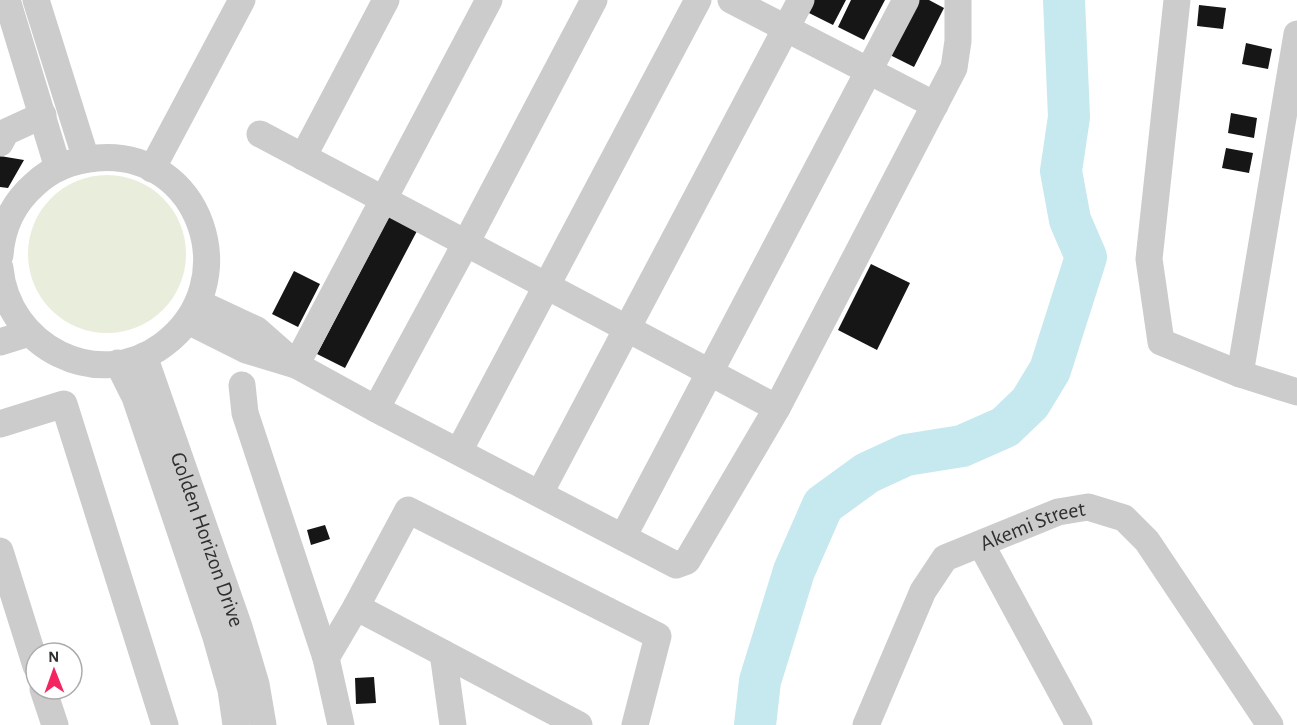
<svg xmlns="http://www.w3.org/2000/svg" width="1297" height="725" font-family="'Alegreya Sans',sans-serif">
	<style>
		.green { fill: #e9eddc }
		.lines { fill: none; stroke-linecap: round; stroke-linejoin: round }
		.river { stroke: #c6e8ef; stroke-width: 42 }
		.building { fill: #161616 }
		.minor { stroke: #ccc; stroke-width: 27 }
		.labels { text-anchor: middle; stroke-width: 6; stroke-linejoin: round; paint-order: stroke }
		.street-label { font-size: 22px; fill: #2f2f2f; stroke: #fff }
	</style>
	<rect width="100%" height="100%" fill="#fff"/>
	<!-- green -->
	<path class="green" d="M28 254a79 79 0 1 1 158 0a79 79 0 1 1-158 0Z"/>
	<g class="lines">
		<!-- river -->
		<path class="river" d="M755,725L760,681L794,571L823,505L867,473L906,455L962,446L1005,427L1030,403L1050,370L1086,257L1070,220L1061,171L1069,117L1064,0"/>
	</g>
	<!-- building -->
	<path class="building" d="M813,0H846L833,25L807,12Z
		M851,0H885L864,40L838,27Z
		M915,0H929L944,8L914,67L888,54Z
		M1199,5L1226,8L1223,29L1197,26Z
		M1246,43L1272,49L1268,69L1242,64Z
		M1231,113L1257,118L1254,138L1228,133Z
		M1226,148L1253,153L1249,173L1222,168Z
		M0,156L24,160L8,188L0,187Z
		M389,217L417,231L345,368L317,354Z
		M871,264L910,283L877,350L838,330Z
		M294,271L320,284L298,327L272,314Z
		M325,525L330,539L311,545L307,530Z
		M374,677L376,703L356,704L355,678Z"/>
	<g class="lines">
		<!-- minor -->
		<g class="minor">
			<path d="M7,0L58,168"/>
			<path d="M36,0L86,159"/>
			<path d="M731,0L935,105"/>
			<path d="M1177,0L1149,259L1161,342L1240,374L1297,392"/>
			<path d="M260,134L777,408"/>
			<path d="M0,143L6,132L43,115"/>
			<path d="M303,157L386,0"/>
			<path d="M152,169L242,0"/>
			<path d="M0,255C2,227 13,203 35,184C52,168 73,160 97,158C201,149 247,283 163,345C97,394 7,346 0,268"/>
			<path d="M199,303L257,330L291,360"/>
			<path d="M188,321L246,350L296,365L376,409L676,565L687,561L777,408L954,68L958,41V0"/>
			<path d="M0,342L29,333"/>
			<path id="s1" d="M144,356L239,627L256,684L263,725"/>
			<path d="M118,363L135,397L216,637L231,690L236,725"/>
			<path d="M296,365L489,0"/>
			<path d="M1240,374L1297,34"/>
			<path d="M242,385L245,413L326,658L341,725"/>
			<path d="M376,409L466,243L594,0"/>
			<path d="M0,424L64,404L165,725"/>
			<path d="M459,451L698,0"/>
			<path d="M540,493L801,0"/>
			<path d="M623,537L906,0"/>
			<path d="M981,544L1079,725"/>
			<path d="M0,551L36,666"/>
			<path d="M356,607L579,725"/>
			<path d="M443,653L453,725"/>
			<path d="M326,658L356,607L408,510L658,636L635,725"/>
			<path d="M43,689L55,725"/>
			<path id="s2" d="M866,725L923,591L945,558L1058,512L1088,507L1124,518L1147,541L1270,725"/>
		</g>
	</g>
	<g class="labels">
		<!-- street labels -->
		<g class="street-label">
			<text dy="8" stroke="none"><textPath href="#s2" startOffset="279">Akemi Street</textPath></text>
			<text dy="8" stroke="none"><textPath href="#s1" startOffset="194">Golden Horizon Drive</textPath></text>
		</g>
	</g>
	<!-- north arrow -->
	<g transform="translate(54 671) rotate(359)"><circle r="28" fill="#ffffff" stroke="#acacac" stroke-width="1.5"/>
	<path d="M0-4.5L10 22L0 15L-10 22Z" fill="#f32460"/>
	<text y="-9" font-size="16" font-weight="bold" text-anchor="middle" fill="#2f2f2f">N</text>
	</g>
</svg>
